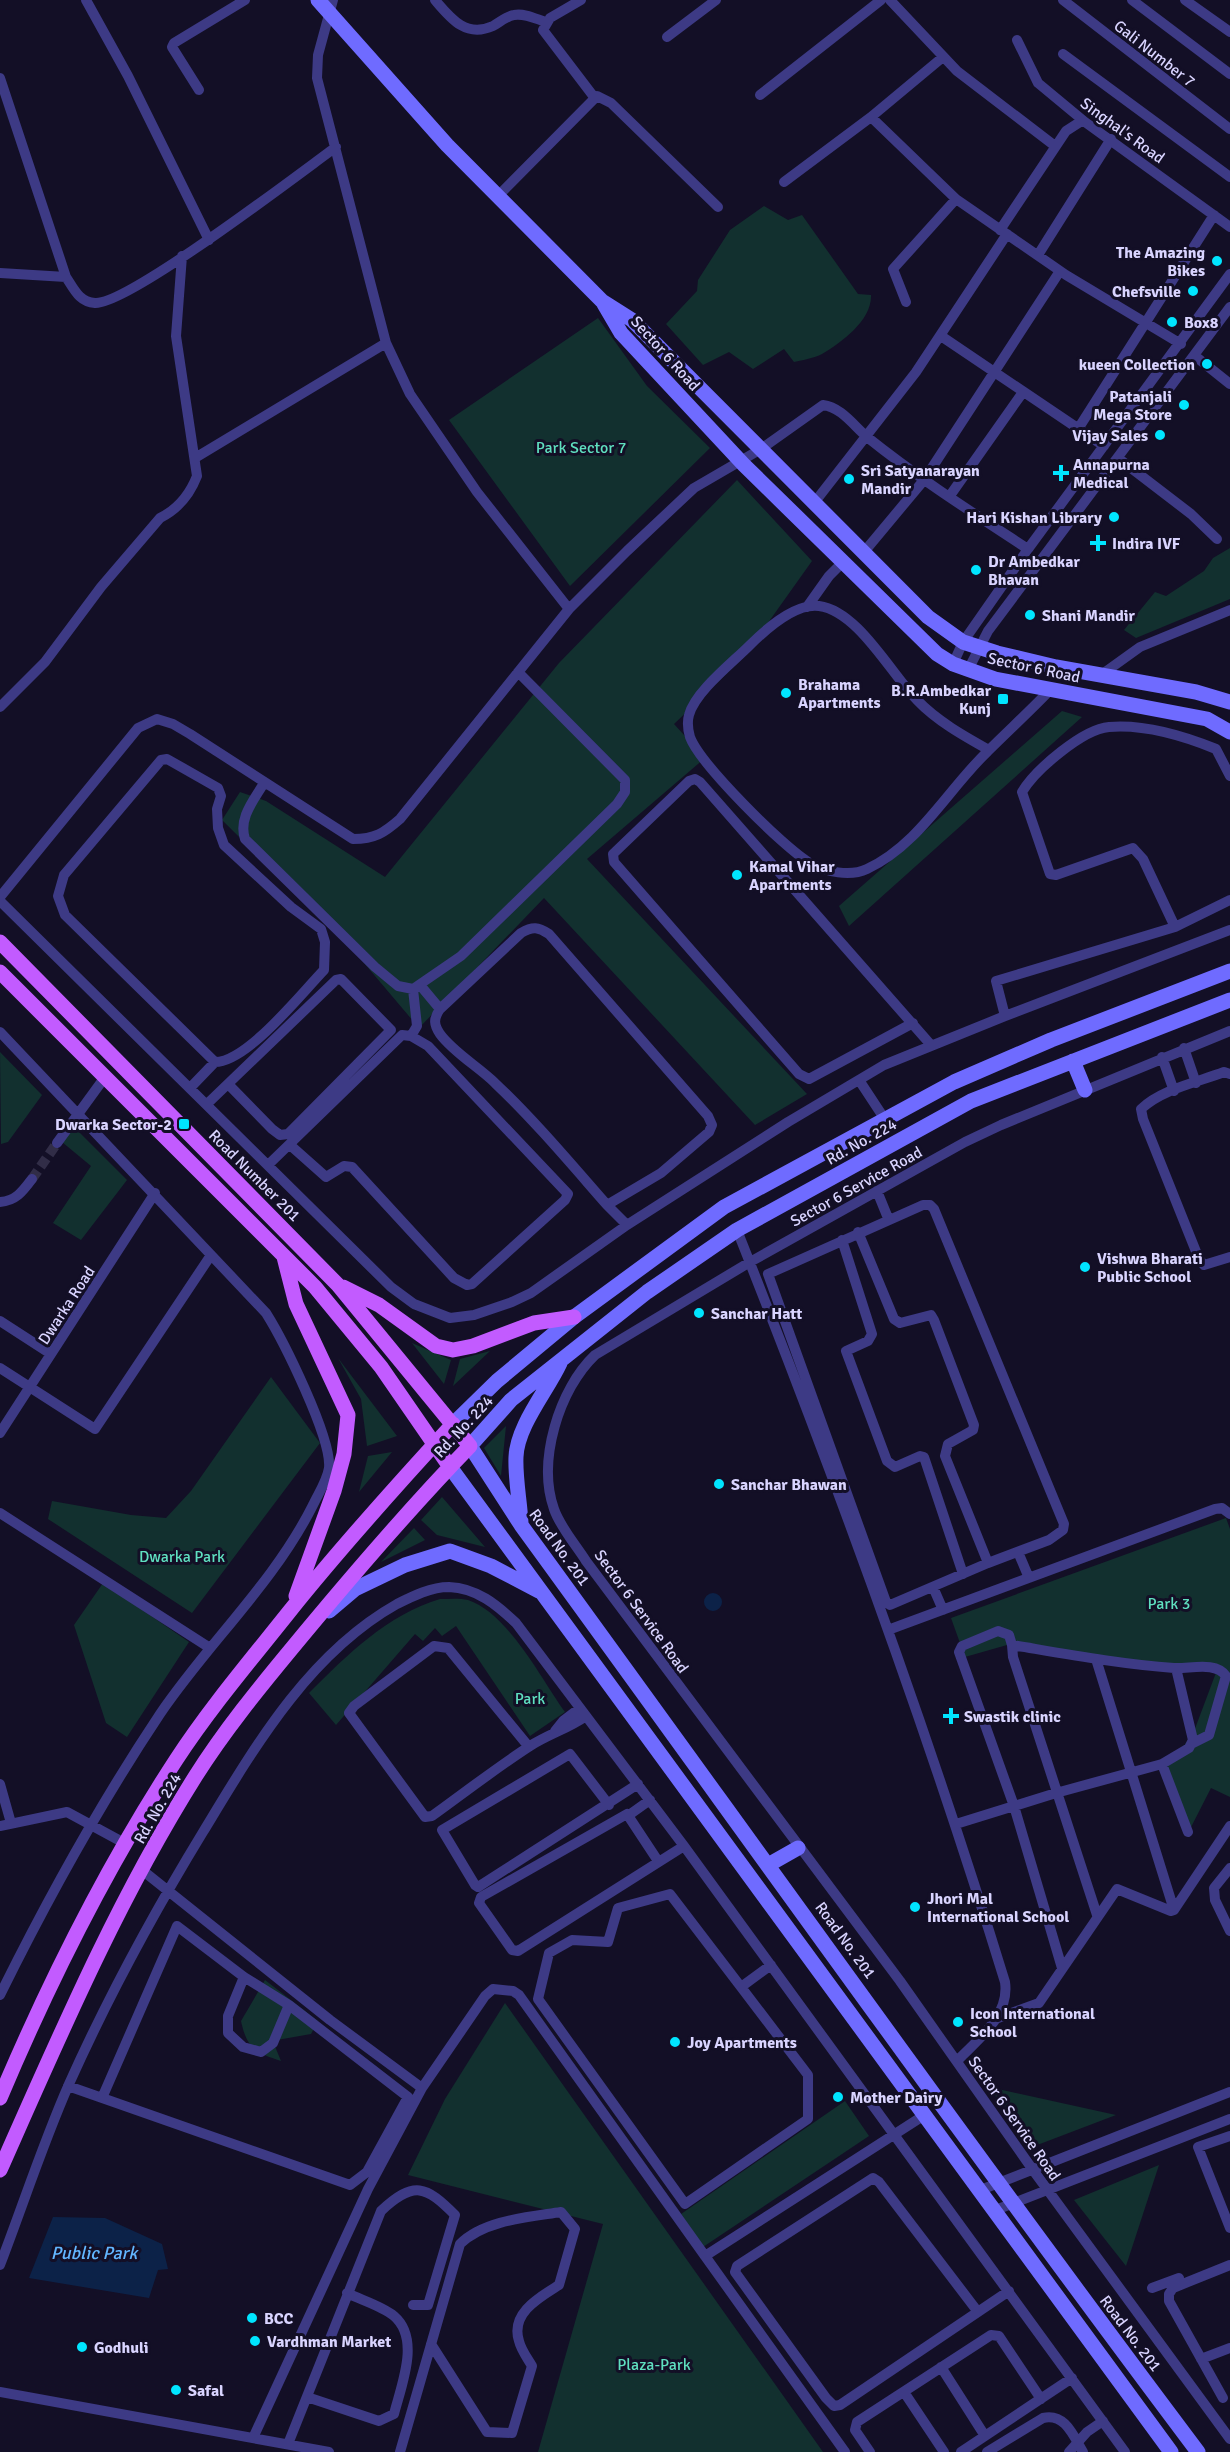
<svg xmlns="http://www.w3.org/2000/svg" width="1230" height="2452" font-family="Signika,sans-serif">
	<style>
		.green { fill: #12302f }
		.water { fill: #0c2248 }
		.lines { fill: none; stroke-linecap: round; stroke-linejoin: round }
		.street-tunnel { stroke: #312d47; stroke-width: 10; stroke-dasharray: 10 5; stroke-linecap: butt }
		.street { stroke: #3d3a85; stroke-width: 10 }
		.secondary { stroke: #6f6bff; stroke-width: 15 }
		.primary { stroke: #c25bff; stroke-width: 15 }
		.poi-dot { fill: #00e5ff; stroke: #130f26; stroke-width: 2 }
		.labels { text-anchor: middle; stroke-width: 6; stroke-linejoin: round; paint-order: stroke }
		.street-label { font-size: 16px; fill: #d9d4ff; stroke: #130f26 }
		.poi-label { font-size: 16px; font-weight: bold; fill: #d9d4ff; stroke: #130f26; text-anchor: start }
		.park-label { font-size: 16px; fill: #5fe0c0; stroke: #130f26 }
		.water-label { font-size: 18px; font-style: italic; fill: #62b6ff; stroke: #130f26 }
	</style>
	<rect width="100%" height="100%" fill="#130f26"/>
	<!-- green -->
	<path class="green" d="M764,206L788,220L802,215L858,294L871,295C872,320 842,342 822,354C814,358 803,360 794,362L784,349L753,369L729,352L703,365L666,324L697,291L698,280L730,230Z
		M598,318L647,386L710,448L570,586L449,420Z
		M737,480L812,561L743,658L674,724L705,758L587,859L807,1094L755,1125L544,898L419,1028L353,950L222,820L240,792L266,801L385,877L559,663Z
		M1230,548V599L1136,638L1124,630L1155,592L1166,596L1204,571L1213,558Z
		M1062,711L1082,717L849,926L839,906Z
		M0,1052L42,1095L8,1142L1,1144Z
		M74,1127L127,1180L81,1240L53,1223L91,1166L62,1142Z
		M412,1343L451,1360L444,1384Z
		M490,1351L453,1386L460,1359Z
		M338,1358L397,1436L367,1446L361,1399Z
		M271,1377L320,1443L192,1613L48,1519L52,1501L131,1515L166,1518L191,1491Z
		M506,1426L501,1476L484,1448Z
		M392,1452L359,1492L368,1456Z
		M442,1497L485,1547L437,1535L421,1520Z
		M1226,1518L1230,1529V1797L1211,1788L1187,1835L1167,1767L1193,1734L1217,1670L1007,1645L965,1657L951,1618Z
		M414,1528L425,1540L381,1562Z
		M103,1583L189,1642L127,1737L106,1723L74,1625Z
		M440,1599C449,1599 460,1598 468,1600C508,1613 542,1680 565,1712L530,1736L456,1626L442,1636L435,1628L423,1641L415,1634L336,1725L309,1693C348,1654 387,1615 440,1599Z
		M265,1980L318,2021L311,2034L277,2040L274,2044L281,2061C256,2053 247,2049 241,2021Z
		M505,2003L823,2452H538L603,2224L408,2175L445,2099Z
		M989,2087L1116,2115L1032,2147Z
		M845,2101L869,2136L703,2247L681,2214Z
		M1159,2165L1126,2266L1074,2200Z"/>
	<!-- water -->
	<path class="water" d="M704 1602a9 9 0 1 1 18 0a9 9 0 1 1-18 0Z
		M53,2217L105,2218L162,2244L168,2269L158,2270L149,2298L29,2278Z"/>
	<g class="lines">
		<!-- street-tunnel -->
		<path class="street-tunnel" d="M32,1179L57,1143"/>
		<!-- street -->
		<path class="street" d="M86,0L128,76L209,240
			M333,0L318,55L317,78L386,343L410,394L477,492L569,609
			M435,0C451,19 466,38 493,26C500,22 507,16 514,15C525,13 536,19 546,22
			M581,0L550,18L543,30L594,97
			M890,0L957,71L1055,146
			M1063,0L1230,129
			M1132,0L1230,74
			M1185,0L1230,32
			M667,37L716,0
			M1017,40L1038,83L1085,122L1230,227
			M1063,54L1230,177
			M0,78L66,277C74,289 79,302 95,303C128,305 300,173 336,147
			M199,90L172,47L174,43L245,0
			M760,95L881,0
			M871,117L956,199L1066,275L1181,344
			M784,182L871,117L943,57
			M498,196L597,96L611,103L718,207
			M1000,230L1066,131L1080,122H1085
			M1038,255L1111,139
			M0,273L66,277
			M906,302L893,269L956,199
			M941,336L1104,446
			M1195,356L1230,384
			M1078,429L1214,215
			M195,458L386,343
			M1118,458L1191,514L1217,539
			M949,497L1023,392
			M814,503L916,372L1007,234
			M864,552L924,480L1060,271
			M807,607L829,576L844,561
			M953,664L963,642L1028,549L1230,274
			M968,670L988,631L1230,307
			M1101,675L1140,647L1230,610
			M0,707L45,662L101,587L160,518C178,509 190,494 197,476L176,336L182,256
			M989,750C964,736 937,721 917,700C891,674 858,611 819,606C795,603 765,630 749,646C732,663 695,692 689,715C687,722 688,730 690,737C700,764 784,848 810,863C826,872 850,877 867,869C919,845 948,789 988,751C1009,730 1030,711 1050,690
			M264,783C254,800 238,818 245,839L375,967L398,986L413,989L461,956L617,804L625,792V780L518,672
			M0,897L138,728L157,719L173,724L190,734L353,839C375,839 384,833 400,819L569,609L627,551L694,488L761,449L823,405C841,407 854,426 867,437C918,478 973,513 1028,549
			M0,901L391,1287L414,1304L450,1318L474,1315L512,1302L531,1293L627,1225L788,1122L884,1065L1005,1016L1230,930
			M1175,927L1143,859L1133,848L1056,875L1050,874L1022,792C1035,770 1083,729 1109,727C1144,724 1184,736 1216,749L1230,776
			M420,985L440,1009
			M1005,1016L996,981L1175,927L1230,900
			M913,1023L809,1079L799,1074L614,862L613,854L689,781L695,779L700,782L931,1045
			M1230,1031L1001,1125L965,1142L750,1262L595,1355C559,1389 537,1461 554,1509C560,1527 576,1545 586,1561L900,1981L1033,2170L1230,2439
			M0,1032L266,1313C283,1340 332,1438 329,1468C327,1481 318,1494 313,1505C274,1583 208,1643 160,1714C100,1804 48,1898 0,1995
			M411,1036L417,1026L413,989
			M1184,1048L1196,1083
			M1162,1057L1174,1091
			M1230,1074L1224,1072C1198,1082 1162,1089 1141,1109L1143,1119L1199,1259L1204,1265L1230,1257
			M859,1080L884,1118
			M190,1088L215,1062L65,915L58,896L64,875L161,760L167,759L218,788L221,796L217,809L218,828L224,845L291,907L321,929L325,942L324,970C300,995 247,1062 215,1062
			M207,1104L336,980L341,979L391,1030L288,1134L280,1135L272,1129L228,1084
			M57,1143L105,1077
			M268,1165L402,1035L411,1036L428,1046L568,1194L565,1200L472,1284L467,1285L454,1278L352,1167L344,1166L326,1177L290,1145
			M877,1191L888,1218
			M0,1202C16,1201 23,1191 32,1179
			M607,1205L661,1173L709,1132L712,1125L708,1116L549,934C538,927 533,926 521,933L440,1009C433,1019 434,1025 440,1034C454,1053 479,1067 495,1083C535,1121 571,1164 607,1205L627,1225
			M923,1205H930L934,1209L1064,1524L1063,1530L1049,1540L988,1563L890,1605L886,1602L768,1274Z
			M737,1230C835,1477 927,1728 1005,1982C1010,2016 978,2039 957,2061
			M858,1232L894,1319L900,1323L931,1315L934,1320L974,1425L973,1430L948,1444L945,1456L988,1563
			M842,1240L872,1334L868,1341L846,1351L887,1461L895,1467L920,1456L924,1457L963,1574
			M0,1321L51,1354
			M0,1368L95,1429L211,1255
			M0,1433L155,1193
			M0,1513L210,1648
			M1018,1552L1029,1578
			M933,1587L943,1610
			M888,1630L1215,1509L1222,1508L1230,1514
			M1012,1645L1009,1635L998,1631L962,1646L959,1652L1014,1806L1062,1968
			M1096,1659L1174,1910
			M555,1731L563,1721L580,1708
			M529,1747L448,1648L434,1646L354,1706L349,1713L425,1817L432,1816C464,1793 496,1768 530,1746C549,1734 567,1729 586,1716
			M1162,1764L1188,1832
			M0,1784L11,1823
			M609,1805L570,1754L442,1830L475,1885L478,1887L638,1784
			M629,1815L650,1800
			M956,1824L1056,1793L1162,1764L1189,1748L1193,1740L1176,1668
			M0,1826L67,1812L126,1844
			M658,1861L627,1814L481,1897L479,1903L512,1950L518,1951L684,1846
			M1230,1868L1214,1888L1215,1900L1230,1931
			M142,1870L330,2020L422,2088
			M1097,1915L1013,1657L1012,1645C1066,1654 1120,1664 1174,1668C1190,1669 1216,1661 1226,1676L1209,1735L1193,1743
			M244,1977L228,2016V2033L243,2047L261,2052L273,2043L289,2005
			M741,1987L670,1894L618,1908L608,1942L572,1940L549,1953L538,1999L685,2204L808,2119V2075L741,1987L771,1965
			M998,2018L1039,2003L1117,1889L1171,1911L1174,1910L1230,1826
			M68,2086L350,2185L367,2172L408,2097L289,2005L244,1977L177,1926L102,2098
			M1230,2136L1198,2147L1230,2228
			M978,2191L1230,2092
			M993,2211L1230,2119
			M705,2256L845,2452
			M0,2265C23,2205 43,2143 69,2084C108,1997 153,1914 203,1832C254,1748 308,1654 397,1604C413,1596 431,1587 449,1587C477,1588 497,1605 516,1623L684,1846L1125,2452
			M1152,2288L1179,2278
			M978,2312L879,2182L873,2178L737,2266L735,2272L826,2398L834,2406L840,2405L1009,2291
			M1201,2359L1230,2348
			M941,2367L985,2436
			M0,2392L329,2452
			M904,2392L944,2452
			M307,2397L379,2421L394,2414C401,2386 421,2339 394,2316C382,2306 361,2300 347,2293
			M1223,2398L1169,2301V2294L1173,2288L1230,2265
			M253,2438L368,2189L422,2088L485,1996L493,1989L513,1991L519,1995L705,2256L923,2116
			M288,2444L381,2211C414,2180 426,2186 455,2215L428,2305H413
			M400,2452L460,2244C484,2220 529,2217 561,2212L575,2229L559,2285C540,2297 510,2313 519,2341C521,2350 528,2359 532,2366L512,2433L487,2432L431,2344
			M870,2452L855,2430L857,2422L991,2335L999,2336L1041,2399
			M961,2452L1072,2378
			M987,2452L1043,2418C1065,2413 1073,2435 1083,2452
			M1069,2452L1087,2432L1103,2421"/>
		<!-- secondary -->
		<path class="secondary" d="M318,0L447,145L602,301L632,320L928,617L963,642L997,653L1056,667L1196,692L1230,702
			M604,304L621,333L744,465L937,654L953,664L995,679L1207,719L1230,732
			M1073,1061L1085,1090
			M453,1424L497,1381L574,1317L724,1207L954,1082L1051,1040L1230,971
			M450,1467L1171,2452
			M521,1523C520,1502 515,1478 516,1457C517,1426 547,1391 560,1363
			M329,1611L355,1589L405,1565L450,1551L491,1566L539,1591
			M768,1865L798,1848
			M1198,2452C968,2146 746,1834 521,1525L470,1446L511,1400L647,1292L737,1230L971,1101L1230,1000"/>
		<!-- primary -->
		<path class="primary" d="M0,942L338,1285L470,1446C408,1510 350,1578 293,1647C259,1688 224,1731 195,1777C117,1901 59,2037 0,2170
			M0,972L315,1287L381,1367L450,1467
			M284,1257L296,1304L348,1415L344,1454L334,1491L296,1596
			M343,1287L379,1305L436,1346L453,1350L473,1346L534,1323L574,1317
			M0,2098C49,1982 107,1866 176,1760C210,1708 250,1661 289,1612C341,1547 396,1486 453,1424"/>
	</g>
	<!-- markers -->
	<g class="poi-dot">
		<circle cx="1217" cy="261" r="6"/>
		<circle cx="1193" cy="291" r="6"/>
		<circle cx="1172" cy="322" r="6"/>
		<circle cx="1207" cy="364" r="6"/>
		<circle cx="1184" cy="405" r="6"/>
		<circle cx="1160" cy="435" r="6"/>
		<path d="M1058 464h6v6h6v6h-6v6h-6v-6h-6v-6h6z"/>
		<circle cx="849" cy="479" r="6"/>
		<circle cx="1114" cy="517" r="6"/>
		<path d="M1095 534h6v6h6v6h-6v6h-6v-6h-6v-6h6z"/>
		<circle cx="976" cy="570" r="6"/>
		<circle cx="1030" cy="615" r="6"/>
		<circle cx="786" cy="693" r="6"/>
		<rect x="997" y="693" width="12" height="12" rx="3"/>
		<circle cx="737" cy="875" r="6"/>
		<rect x="178" y="1118" width="12" height="12" rx="3"/>
		<circle cx="1085" cy="1267" r="6"/>
		<circle cx="699" cy="1313" r="6"/>
		<circle cx="719" cy="1484" r="6"/>
		<path d="M948 1707h6v6h6v6h-6v6h-6v-6h-6v-6h6z"/>
		<circle cx="915" cy="1907" r="6"/>
		<circle cx="958" cy="2022" r="6"/>
		<circle cx="675" cy="2042" r="6"/>
		<circle cx="838" cy="2097" r="6"/>
		<circle cx="252" cy="2318" r="6"/>
		<circle cx="255" cy="2341" r="6"/>
		<circle cx="82" cy="2347" r="6"/>
		<circle cx="176" cy="2390" r="6"/>
	</g>
	<g class="labels">
		<!-- street labels -->
		<g class="street-label">
			<text transform="translate(1155 53) rotate(38)" y="6">Gali Number 7</text>
			<text transform="translate(1123 130) rotate(36)" y="6">Singhal's Road</text>
			<text transform="translate(666 353) rotate(48)" y="6">Sector 6 Road</text>
			<text transform="translate(1034 667) rotate(12)" y="6">Sector 6 Road</text>
			<text transform="translate(861 1141) rotate(-29)" y="6">Rd. No. 224</text>
			<text transform="translate(255 1175) rotate(45)" y="6">Road Number 201</text>
			<text transform="translate(856 1186) rotate(-29)" y="6">Sector 6 Service Road</text>
			<text transform="translate(66 1305) rotate(-57)" y="6">Dwarka Road</text>
			<text transform="translate(463 1426) rotate(-47)" y="6">Rd. No. 224</text>
			<text transform="translate(560 1547) rotate(54)" y="6">Road No. 201</text>
			<text transform="translate(642 1611) rotate(54)" y="6">Sector 6 Service Road</text>
			<text transform="translate(157 1808) rotate(-60)" y="6">Rd. No. 224</text>
			<text transform="translate(846 1940) rotate(54)" y="6">Road No. 201</text>
			<text transform="translate(1015 2118) rotate(55)" y="6">Sector 6 Service Road</text>
			<text transform="translate(1131 2333) rotate(53)" y="6">Road No. 201</text>
		</g>
		<!-- poi labels -->
		<g class="poi-label">
			<text x="1205" y="258" text-anchor="end">The Amazing<tspan x="1205" dy="18">Bikes</tspan></text>
			<text x="1181" y="297" text-anchor="end">Chefsville</text>
			<text x="1184" y="328">Box8</text>
			<text x="1195" y="370" text-anchor="end">kueen Collection</text>
			<text x="1172" y="402" text-anchor="end">Patanjali<tspan x="1172" dy="18">Mega Store</tspan></text>
			<text x="1148" y="441" text-anchor="end">Vijay Sales</text>
			<text x="1073" y="470">Annapurna<tspan x="1073" dy="18">Medical</tspan></text>
			<text x="861" y="476">Sri Satyanarayan<tspan x="861" dy="18">Mandir</tspan></text>
			<text x="1102" y="523" text-anchor="end">Hari Kishan Library</text>
			<text x="1112" y="549">Indira IVF</text>
			<text x="988" y="567">Dr Ambedkar<tspan x="988" dy="18">Bhavan</tspan></text>
			<text x="1042" y="621">Shani Mandir</text>
			<text x="798" y="690">Brahama<tspan x="798" dy="18">Apartments</tspan></text>
			<text x="991" y="696" text-anchor="end">B.R.Ambedkar<tspan x="991" dy="18">Kunj</tspan></text>
			<text x="749" y="872">Kamal Vihar<tspan x="749" dy="18">Apartments</tspan></text>
			<text x="172" y="1130" text-anchor="end">Dwarka Sector-2</text>
			<text x="1097" y="1264">Vishwa Bharati<tspan x="1097" dy="18">Public School</tspan></text>
			<text x="711" y="1319">Sanchar Hatt</text>
			<text x="731" y="1490">Sanchar Bhawan</text>
			<text x="964" y="1722">Swastik clinic</text>
			<text x="927" y="1904">Jhori Mal<tspan x="927" dy="18">International School</tspan></text>
			<text x="970" y="2019">Icon International<tspan x="970" dy="18">School</tspan></text>
			<text x="687" y="2048">Joy Apartments</text>
			<text x="850" y="2103">Mother Dairy</text>
			<text x="264" y="2324">BCC</text>
			<text x="267" y="2347">Vardhman Market</text>
			<text x="94" y="2353">Godhuli</text>
			<text x="188" y="2396">Safal</text>
		</g>
		<!-- park labels -->
		<g class="park-label">
			<text x="581" y="453">Park Sector 7</text>
			<text x="182" y="1562">Dwarka Park</text>
			<text x="1169" y="1609">Park 3</text>
			<text x="530" y="1704">Park</text>
			<text x="654" y="2370">Plaza-Park</text>
		</g>
		<!-- water labels -->
		<g class="water-label">
			<text x="94" y="2259">Public Park</text>
		</g>
	</g>
</svg>
